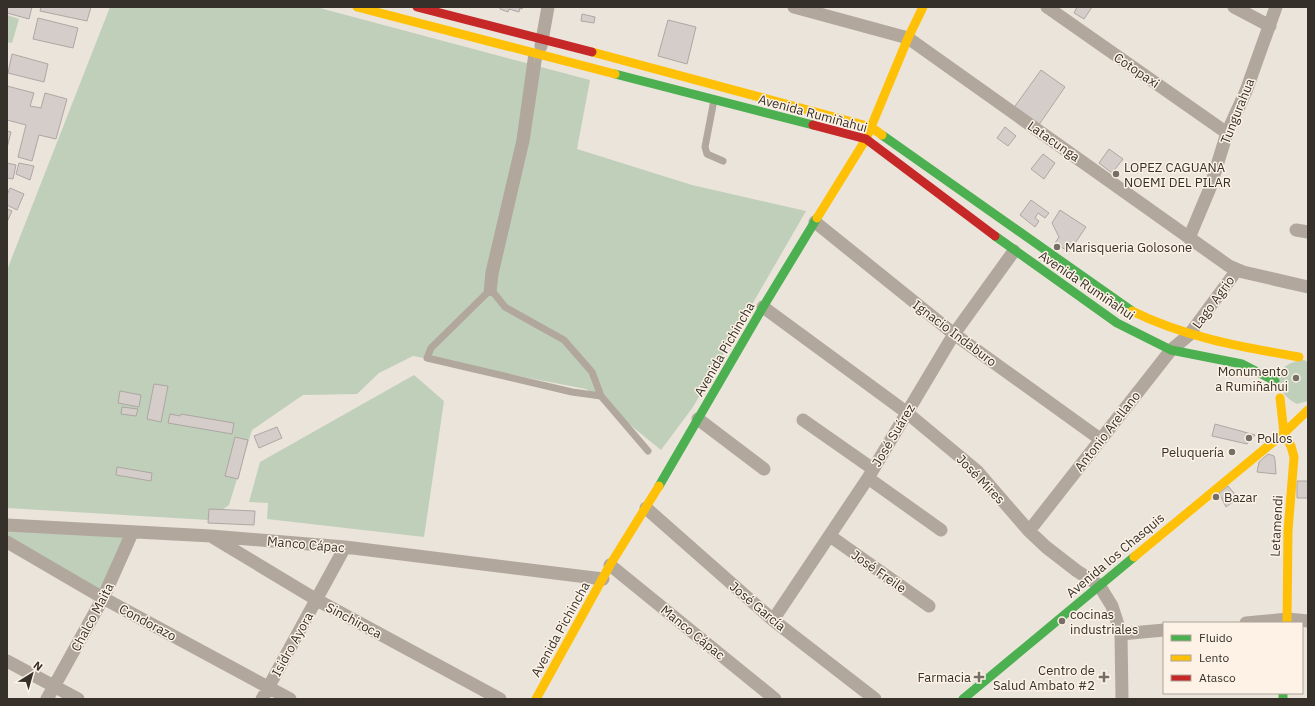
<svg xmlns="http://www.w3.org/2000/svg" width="1315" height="706" font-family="'IBM Plex Sans',sans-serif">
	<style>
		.green { fill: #bfcfba }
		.building { fill: #d5cdca; stroke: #ada6a3 }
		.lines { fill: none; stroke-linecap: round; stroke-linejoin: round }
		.lane { stroke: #b1a79d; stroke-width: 7 }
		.street { stroke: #b1a79d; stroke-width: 13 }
		.fast { stroke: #4caf50; stroke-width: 9 }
		.slow { stroke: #ffc107; stroke-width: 9 }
		.jam { stroke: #c62828; stroke-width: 9 }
		.poi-dot { fill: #756f68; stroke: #fdf2e5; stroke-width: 1.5 }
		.labels { text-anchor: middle; stroke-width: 3; stroke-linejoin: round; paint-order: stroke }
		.street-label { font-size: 13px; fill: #35302a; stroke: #fdf2e5 }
		.poi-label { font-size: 13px; fill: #35302a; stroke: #fdf2e5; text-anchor: start }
	</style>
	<rect width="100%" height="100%" fill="#ebe4db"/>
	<!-- green -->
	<path class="green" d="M110,7H316L590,80L577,149L692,185L806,211L693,407L661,450L586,389L413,356L379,373L357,394L303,395L252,430L229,505L208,520L7,508V270Z
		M7,15L19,19L12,43L7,42Z
		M1304,360L1308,362V401L1297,404C1270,390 1272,363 1304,360Z
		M414,375L444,401L424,537L267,519L268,503L249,502L260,462Z
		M7,528L128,535L101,594L7,537Z"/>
	<!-- building -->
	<path class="building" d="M7,7H32L29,19L7,13Z
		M41,7H91L87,21L40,11Z
		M500,7H523L522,9L520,8L519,12L509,9L508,12L500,9Z
		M1077,7H1092L1084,19L1074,13Z
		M582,14L595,17L594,23L581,21Z
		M38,18L78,28L73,48L33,39Z
		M668,20L696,27L687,64L658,56Z
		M12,54L48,64L44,82L8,73Z
		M1041,70L1065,87L1038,126L1013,109Z
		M7,86L34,93L30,106L41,108L45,93L67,99L56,139L39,135L32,161L18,157L26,125L7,120Z
		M1005,127L1016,136L1008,146L997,138Z
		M7,131L11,132L7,148Z
		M1109,149L1123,159L1112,173L1099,163Z
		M1043,154L1055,163L1044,179L1031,169Z
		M7,163L16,165L13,179L7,178Z
		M19,163L34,166L30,180L16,174Z
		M10,188L24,194L17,210L7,205V195Z
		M1031,200L1049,213L1045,218L1038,213L1035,218L1039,221L1035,227L1020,215Z
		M7,209L12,211L7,222Z
		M1060,210L1086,227L1069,252L1055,243L1059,237L1052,223Z
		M154,384L168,386L161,422L147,419Z
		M120,391L141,395L139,407L118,403Z
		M122,407L138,409L136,416L121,414Z
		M170,414L180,416L181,414L234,423L232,434L168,423Z
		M1215,424L1255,435L1247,444L1212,436Z
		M277,427L282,438L259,448L254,436Z
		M235,437L248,440L238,479L225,476Z
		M1268,454L1274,456L1275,460L1276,474L1257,472L1259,462Z
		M117,467L152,473L151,481L116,475Z
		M1297,481H1308V498H1297Z
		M1228,486L1238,498L1226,507L1219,493Z
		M209,509L255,511L254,525L208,523Z"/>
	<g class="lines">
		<!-- lane -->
		<path class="lane" d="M539,55L526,141L495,274L493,292L505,307L564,340L592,372L601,396L648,451
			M714,100L705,147L707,154L723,161
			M493,292L487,293L431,348L427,358L572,392L601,396
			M487,293L489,272L520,140L532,53"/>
		<!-- street -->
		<path class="street" d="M794,7L908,38L1229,266L1243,272L1308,287
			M1047,7L1227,133
			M1234,7L1270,26
			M541,46L548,7
			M815,222L954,334L1100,439
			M1296,230L1308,232
			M1189,238L1210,188L1227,133L1246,91L1276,7
			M763,307L906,412L977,471L1029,531L1046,547L1077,571L1099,585L1112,606L1121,634L1122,699
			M698,419L764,469
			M803,420L873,469
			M868,478L941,530
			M646,508L773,620L875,699
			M7,525L211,536L345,547L603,579
			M1029,531L1171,350L1189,335L1237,270
			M830,536L929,606
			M214,538L317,600L500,699
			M7,542L103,598L290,699
			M610,565L775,699
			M773,620L868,478L954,334L1014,251
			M1246,623L1287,619L1308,621
			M1121,634L1164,630
			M7,661L78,699
			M47,699L103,598L132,533
			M262,699L345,547"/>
		<!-- fast -->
		<path class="fast" d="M615,74L813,125
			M882,135L1132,311
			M995,236L1117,323L1171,350L1242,364L1275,381
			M659,486L763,307L817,218
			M1283,693V699
			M963,699L1134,557"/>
		<!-- slow -->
		<path class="slow" d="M357,7L615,74
			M592,52L871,127L882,135
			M817,218L866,139L908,38L923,7
			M1132,311C1184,337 1242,347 1299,357
			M1280,398L1284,433L1291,446L1294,457L1288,531L1287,623
			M1134,557L1284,433L1308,410
			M536,699L610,565L659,486"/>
		<!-- jam -->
		<path class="jam" d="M417,7L592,52
			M813,125L866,139L995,236"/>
	</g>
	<!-- markers -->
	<g class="poi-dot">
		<circle cx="1116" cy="174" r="4"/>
		<circle cx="1057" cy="247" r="4"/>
		<circle cx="1296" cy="378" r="4"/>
		<circle cx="1249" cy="438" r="4"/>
		<circle cx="1232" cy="452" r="4"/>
		<circle cx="1216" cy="497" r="4"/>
		<circle cx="1062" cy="621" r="4"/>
		<path d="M977 671h4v4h4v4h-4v4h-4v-4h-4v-4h4z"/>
		<path d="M1102 671h4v4h4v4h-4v4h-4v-4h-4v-4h4z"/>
	</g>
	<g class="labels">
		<!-- street labels -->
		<g class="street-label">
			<text transform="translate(1137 70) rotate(34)" y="5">Cotopaxi</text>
			<text transform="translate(1237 111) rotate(-68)" y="5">Tungurahua</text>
			<text transform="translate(813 113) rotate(15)" y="5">Avenida Rumiñahui</text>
			<text transform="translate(1054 141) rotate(35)" y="5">Latacunga</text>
			<text transform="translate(1087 285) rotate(34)" y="5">Avenida Rumiñahui</text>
			<text transform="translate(1213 302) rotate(-54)" y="5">Lago Agrio</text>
			<text transform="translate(955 333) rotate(37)" y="5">Ignacio Indaburo</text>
			<text transform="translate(724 349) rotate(-60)" y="5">Avenida Pichincha</text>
			<text transform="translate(1107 431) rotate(-52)" y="5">Antonio Arellano</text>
			<text transform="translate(893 435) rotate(-59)" y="5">José Suárez</text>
			<text transform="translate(981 479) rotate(46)" y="5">José Mires</text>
			<text transform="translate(1276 526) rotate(-87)" y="5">Letamendi</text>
			<text transform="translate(306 544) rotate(5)" y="5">Manco Cápac</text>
			<text transform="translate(1115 555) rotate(-40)" y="5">Avenida los Chasquis</text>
			<text transform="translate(879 571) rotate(35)" y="5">José Freile</text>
			<text transform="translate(758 606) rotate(40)" y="5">José García</text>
			<text transform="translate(92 617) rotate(-62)" y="5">Chalco Maita</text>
			<text transform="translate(354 620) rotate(28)" y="5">Sinchiroca</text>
			<text transform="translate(148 622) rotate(28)" y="5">Condorazo</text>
			<text transform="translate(560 629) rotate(-61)" y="5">Avenida Pichincha</text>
			<text transform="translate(693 632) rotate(39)" y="5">Manco Cápac</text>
			<text transform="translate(292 644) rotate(-61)" y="5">Isidro Ayora</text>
		</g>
		<!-- poi labels -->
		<g class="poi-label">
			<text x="1124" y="172">LOPEZ CAGUANA<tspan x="1124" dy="15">NOEMI DEL PILAR</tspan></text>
			<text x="1065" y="252">Marisqueria Golosone</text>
			<text x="1288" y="376" text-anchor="end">Monumento<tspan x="1288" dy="15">a Rumiñahui</tspan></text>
			<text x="1257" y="443">Pollos</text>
			<text x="1224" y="457" text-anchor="end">Peluquería</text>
			<text x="1224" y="502">Bazar</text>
			<text x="1070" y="619">cocinas<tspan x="1070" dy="15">industriales</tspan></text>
			<text x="1095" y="675" text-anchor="end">Centro de<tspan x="1095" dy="15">Salud Ambato #2</tspan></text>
			<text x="971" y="682" text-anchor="end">Farmacia</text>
		</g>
	</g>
	<!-- border -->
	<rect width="1315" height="706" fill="none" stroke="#35302a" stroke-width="16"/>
	<!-- legend -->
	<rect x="1163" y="622" width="140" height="72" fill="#fdf2e5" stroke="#ada49a"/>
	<rect x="1171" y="635" width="20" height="6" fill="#4caf50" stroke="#ada49a"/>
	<text x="1199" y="642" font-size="12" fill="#35302a">Fluido</text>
	<rect x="1171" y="655" width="20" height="6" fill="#ffc107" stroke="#ada49a"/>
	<text x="1199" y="662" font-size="12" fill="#35302a">Lento</text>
	<rect x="1171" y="675" width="20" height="6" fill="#c62828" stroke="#ada49a"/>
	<text x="1199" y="682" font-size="12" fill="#35302a">Atasco</text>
	<!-- north arrow -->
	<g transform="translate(32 674) rotate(37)" stroke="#fdf2e5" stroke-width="3" paint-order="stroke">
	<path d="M0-3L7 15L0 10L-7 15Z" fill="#35302a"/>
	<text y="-6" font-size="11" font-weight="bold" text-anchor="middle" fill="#35302a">N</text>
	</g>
</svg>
